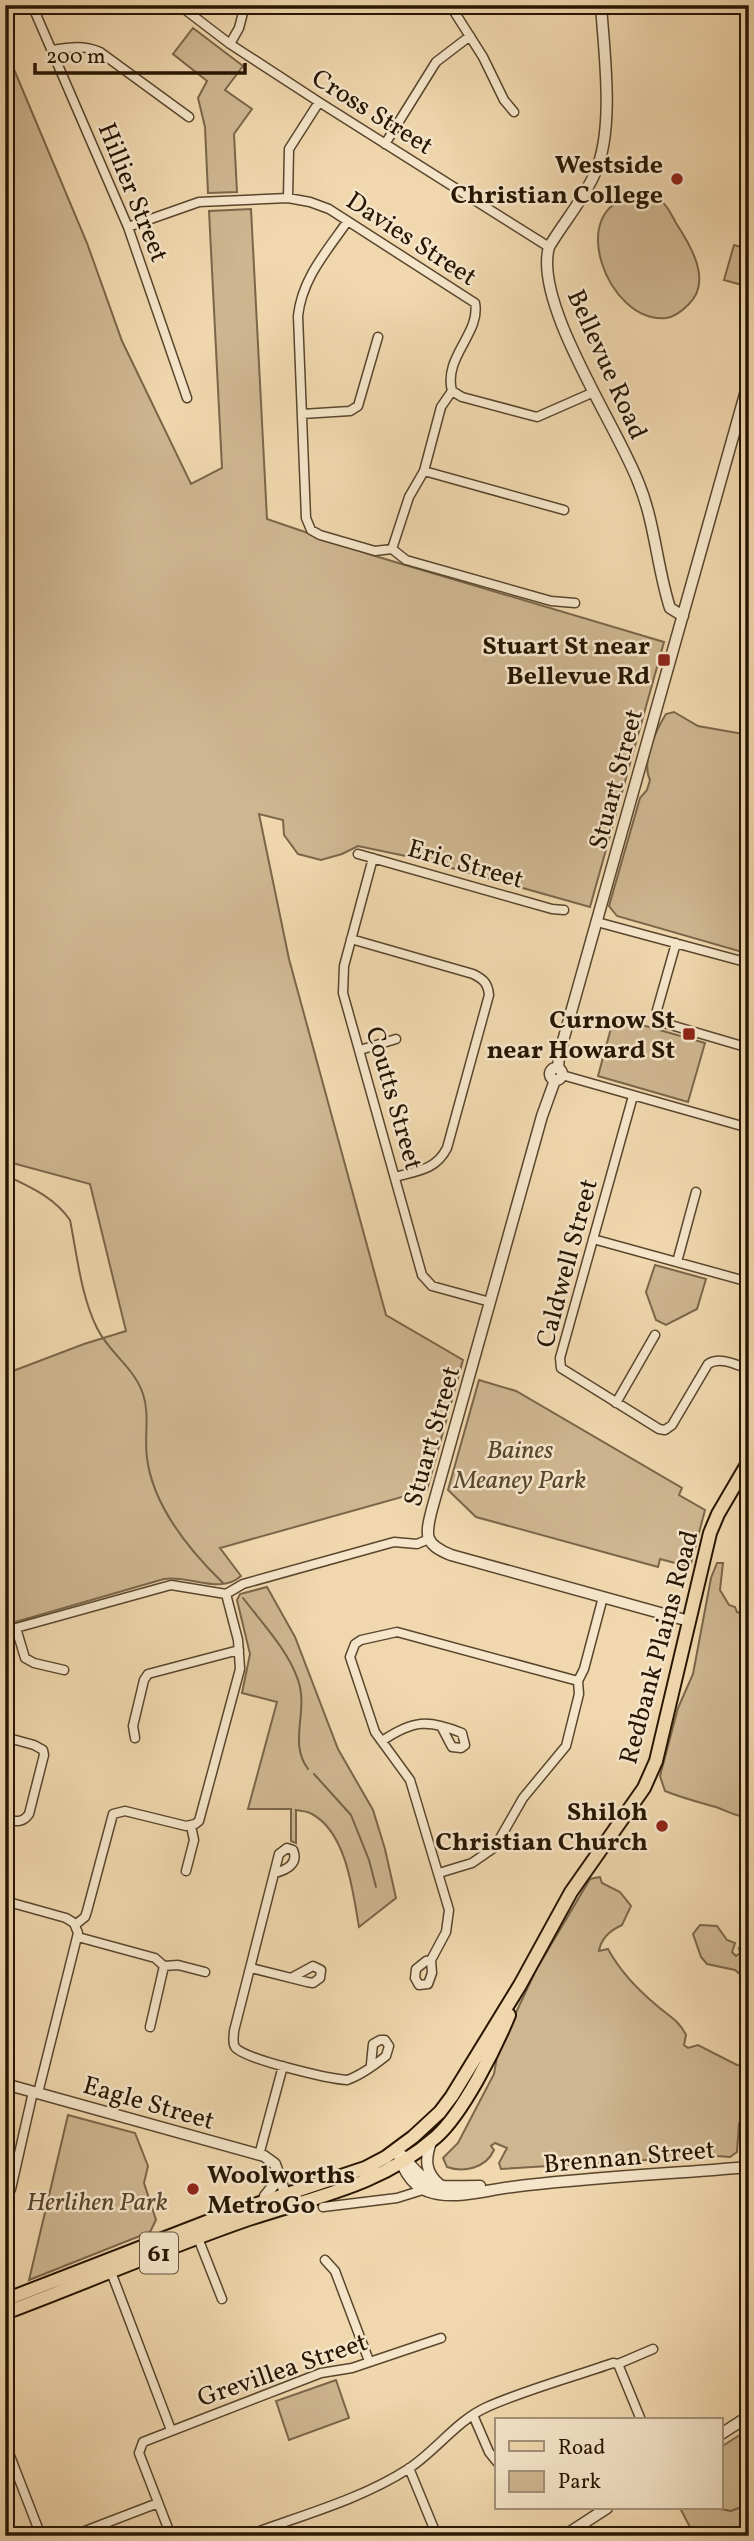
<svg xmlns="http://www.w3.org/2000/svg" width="754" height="2541" font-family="Vollkorn,serif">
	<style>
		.green { fill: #ceb690; stroke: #7a6649; stroke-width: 2 }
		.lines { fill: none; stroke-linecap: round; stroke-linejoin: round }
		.stream { stroke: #776246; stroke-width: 2 }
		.minor-casing { stroke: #59462d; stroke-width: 11 }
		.tertiary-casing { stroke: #59462d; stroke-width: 13 }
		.primary-casing { stroke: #271502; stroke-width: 16 }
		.minor { stroke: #f5e5ca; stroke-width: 8 }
		.tertiary { stroke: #f5e5ca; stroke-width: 10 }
		.primary { stroke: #f0d7ad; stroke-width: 12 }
		.poi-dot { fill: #8f2418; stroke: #f5e5ca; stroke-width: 2.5 }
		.labels { text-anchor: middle; stroke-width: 5; stroke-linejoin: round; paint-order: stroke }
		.shield { fill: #f5e5ca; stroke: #65533e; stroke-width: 2 }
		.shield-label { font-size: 24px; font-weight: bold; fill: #271502 }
		.street-label { font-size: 26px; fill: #271502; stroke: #f5e5ca }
		.poi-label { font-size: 26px; font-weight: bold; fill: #271502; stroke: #f5e5ca; text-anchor: end }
		.park-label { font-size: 26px; font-style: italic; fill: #59452d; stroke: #f5e5ca }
	</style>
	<rect width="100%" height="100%" fill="#f0d7ad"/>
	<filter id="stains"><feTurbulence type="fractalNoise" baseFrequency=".00286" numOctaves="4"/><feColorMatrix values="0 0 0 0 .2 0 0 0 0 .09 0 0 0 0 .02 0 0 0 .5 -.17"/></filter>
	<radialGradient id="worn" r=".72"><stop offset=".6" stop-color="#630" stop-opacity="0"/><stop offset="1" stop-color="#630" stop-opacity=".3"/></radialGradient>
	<!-- green -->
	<path class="green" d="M193,28L243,66L225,90L252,109L234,134L237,192L208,193L205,127L198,98L207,81L173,54Z
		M5,48L87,243L122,341L191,484L222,468L209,211L251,209L267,519L375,556L664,642L590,907L420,859L358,846L342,854L321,860L298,854L284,835L283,820L259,814L289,959L386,1315L463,1360L427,1490L220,1548L241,1576C220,1595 191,1575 164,1579L5,1625V1374L84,1344L126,1331L90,1184L5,1161Z
		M635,197C643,198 655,196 661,201C668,206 672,216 676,223C691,246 713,282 688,305C682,311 674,317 666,318C607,324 564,205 635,197Z
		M734,245L749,249V287L724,280Z
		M674,712L698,726L749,735V954L617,916L609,906L640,798L647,790L650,780C641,762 656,730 666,714Z
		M614,1017L705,1043L688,1102L598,1076Z
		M655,1265L706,1279L697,1309L666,1325L656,1320L646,1292Z
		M479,1380L516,1391L682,1488L679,1495L705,1510L690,1567L660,1559L658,1567L476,1517L448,1490Z
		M717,1563H723L720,1590L729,1605L735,1607L737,1612L749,1617V1817C735,1817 728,1811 716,1807C698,1802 682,1798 665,1791L660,1776L678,1708L693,1674L711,1578Z
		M267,1587L295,1637L338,1749L373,1810L385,1849L396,1898L359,1927C353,1893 347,1833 312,1814C308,1811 301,1811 296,1810V1843L291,1841V1809H248L277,1702L242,1693L250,1654L237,1600L240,1594Z
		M600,1877L602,1883L620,1892L631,1906L622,1925C611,1930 601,1938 599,1951L608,1949C620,1971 636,1988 655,2004C667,2015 679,2020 686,2035L684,2045L688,2048L698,2045L737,2065L749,2067V2099L739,2124L737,2152L730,2157L717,2156L709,2153L680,2158L501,2169L499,2163L507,2148L495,2143L491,2146L494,2150C486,2168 464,2173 447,2167L443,2158L458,2143L494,2074L498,2051L536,1970L590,1879Z
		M700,1925L717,1926L727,1940L735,1943L732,1952L736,1956L740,1953L739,1948L749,1941V1982L735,1970L707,1964L701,1957L693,1934Z
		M68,2115L135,2133L148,2166L144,2183L156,2220L150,2232L29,2280Z
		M336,2380L349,2418L289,2440L276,2401Z
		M749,2429V2536H691V2529L680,2508H721V2447Z"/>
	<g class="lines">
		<!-- stream -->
		<path class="stream" d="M5,1175C30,1187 54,1197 70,1220C77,1255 81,1296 97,1328C109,1353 134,1367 143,1394C150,1414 144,1437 147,1458C153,1506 189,1550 223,1583
			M243,1598C262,1623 288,1650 298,1680C309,1711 288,1743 308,1769
			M314,1774L351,1815L369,1860L376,1887
			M714,2508L731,2511L749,2504"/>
		<defs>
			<path id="minor" d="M32,5L128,227L187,398
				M179,5L230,44L319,102L549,247
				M450,5L483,57L504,100L514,112
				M351,8L354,5
				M230,44L239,28L245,5
				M53,50C70,47 84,45 100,52L189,117
				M385,144L436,62L470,36
				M288,198L289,149L319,102
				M347,222C326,252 302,279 298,316L306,518L311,530L320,535L375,551L392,549L409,497L424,471L441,407L452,391
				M128,227L199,202L288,198L310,202L329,209L475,303C481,333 443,357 452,391L462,397L537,417L594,392
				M302,414L350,411L358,406L378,337
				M424,471L564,510
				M392,549L406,560L551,601L575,603
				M358,854L552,909L564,910
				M373,858L344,966L343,993L422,1275L432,1286L490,1302
				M597,922L749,963
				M351,939L473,974C483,979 488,983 489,995L447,1148C436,1170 417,1171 395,1177
				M676,943L657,1010L658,1018L664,1023L749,1048
				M360,1050L396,1039
				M562,1075L749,1128
				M633,1096L560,1358L561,1368L659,1429L665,1430L672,1425L708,1364C720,1356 736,1365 749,1369
				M593,1239L749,1282
				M677,1262L696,1192
				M616,1403L655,1335
				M226,1594L243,1584L394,1542L417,1544L429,1539
				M16,1628L25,1658L34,1663L64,1670
				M5,1631L171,1585L226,1594
				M5,1737L34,1745L43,1750L44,1755L29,1814C23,1823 15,1822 5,1819
				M135,1738L133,1726L144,1680L148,1674L239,1650
				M382,1741C413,1720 428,1719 462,1733L465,1745L461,1748L452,1747L442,1728
				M186,1871L194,1840L191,1826
				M275,1873C286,1870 299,1864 293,1850L287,1848L279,1854L234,2031C234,2036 232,2042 235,2047C243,2059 330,2079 347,2080C359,2076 376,2064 386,2056L389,2046L385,2040H380L373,2044L371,2064
				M439,1873L472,1863L495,1847L523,1798L566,1746L579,1694L578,1681L584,1669L603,1597
				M5,1901L66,1918L74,1923L78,1933L38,2093
				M75,1925L85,1917L87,1911L113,1814L125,1811L186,1826L195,1824L199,1821L240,1669L238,1640L226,1594
				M78,1937L155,1958L164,1966L178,1965L205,1972
				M431,1960L446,1932L449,1910L410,1780L375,1732L350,1657L355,1644L361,1640L397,1632L578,1681
				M431,1960L432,1973L428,1984L419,1985L415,1978L416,1969L426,1961Z
				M251,1968L307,1982L313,1983L320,1978L321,1970L313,1966L291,1978
				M150,2027L164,1966
				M259,2155L283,2066
				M5,2200L11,2189L33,2092
				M323,2207L397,2198L426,2189
				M198,2238L222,2299
				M325,2260L335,2271L369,2361
				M111,2272L171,2430
				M618,2364L641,2420
				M473,2415L489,2452L497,2462
				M5,2443L41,2536
				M409,2468L437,2536
				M72,2536L158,2503
				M171,2536L139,2453L143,2442L321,2373L352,2368L441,2338
				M246,2536C299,2516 360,2500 408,2469C436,2451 456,2421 487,2407C525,2390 573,2377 613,2363L618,2364L653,2349"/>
			<path id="tertiary" d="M601,5C604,53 615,129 595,173C584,199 563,223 549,247C533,304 618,427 639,484C655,523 657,568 670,608L683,616
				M550 1074a6 6 0 1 1 12 0a6 6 0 1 1-12 0Z
				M558,1068L559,1055L749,380
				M555,1080L542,1116L432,1509C425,1536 424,1544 451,1555L689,1621
				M5,2084L264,2156L275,2164L287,2199
				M431,2142C425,2159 425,2172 439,2184
				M397,2149C401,2165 410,2185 427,2191C453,2201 485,2190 512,2187C590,2177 670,2174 749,2167
				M403,2156C432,2192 436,2186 480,2186
				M264,2201L265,2196L273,2186L276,2170
				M721,2434L749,2416
				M564,2536L607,2508"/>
			<path id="primary" d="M5,2300L227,2214L365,2168L386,2157L413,2137L440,2112L452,2096L520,1985L571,1892L644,1788L656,1761L710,1533L718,1514L749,1461
				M5,2313C85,2283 163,2249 243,2221C313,2197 379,2187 436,2137C463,2113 495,2049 509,2015"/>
		</defs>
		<!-- minor casing -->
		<use href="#minor" class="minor-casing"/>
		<!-- tertiary casing -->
		<use href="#tertiary" class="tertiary-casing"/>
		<!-- primary casing -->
		<use href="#primary" class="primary-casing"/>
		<!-- minor -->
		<use href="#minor" class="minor"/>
		<!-- tertiary -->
		<use href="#tertiary" class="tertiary"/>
		<!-- primary -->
		<use href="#primary" class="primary"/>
	</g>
	<!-- markers -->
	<g class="poi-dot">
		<circle cx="677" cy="179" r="7"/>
		<rect x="657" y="653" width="14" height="14" rx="3.5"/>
		<rect x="682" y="1027" width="14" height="14" rx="3.5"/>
		<circle cx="662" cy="1826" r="7"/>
		<circle cx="193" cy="2189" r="7"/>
	</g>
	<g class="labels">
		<!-- shield labels -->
		<rect class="shield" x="140" y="2232.5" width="38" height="41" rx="5"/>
		<g class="shield-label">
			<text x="159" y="2261">61</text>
		</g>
		<!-- street labels -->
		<g class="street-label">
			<text transform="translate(373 111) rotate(32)" y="9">Cross Street</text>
			<text transform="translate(134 192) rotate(68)" y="9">Hillier Street</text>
			<text transform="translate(412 238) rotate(33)" y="9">Davies Street</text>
			<text transform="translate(608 364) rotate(66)" y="9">Bellevue Road</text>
			<text transform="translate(615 779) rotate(-75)" y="9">Stuart Street</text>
			<text transform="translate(466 863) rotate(16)" y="9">Eric Street</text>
			<text transform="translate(395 1098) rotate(74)" y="9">Coutts Street</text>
			<text transform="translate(566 1263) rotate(-75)" y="9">Caldwell Street</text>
			<text transform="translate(431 1436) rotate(-74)" y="9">Stuart Street</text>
			<text transform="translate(658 1647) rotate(-75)" y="9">Redbank Plains Road</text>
			<text transform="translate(149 2102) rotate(16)" y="9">Eagle Street</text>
			<text transform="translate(629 2156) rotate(-5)" y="9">Brennan Street</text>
			<text transform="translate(282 2369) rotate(-19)" y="9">Grevillea Street</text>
		</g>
		<!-- poi labels -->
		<g class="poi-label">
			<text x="663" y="173">Westside<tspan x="663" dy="30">Christian College</tspan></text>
			<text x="650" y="654">Stuart St near<tspan x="650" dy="30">Bellevue Rd</tspan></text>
			<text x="675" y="1028">Curnow St<tspan x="675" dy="30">near Howard St</tspan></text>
			<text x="648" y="1820">Shiloh<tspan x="648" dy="30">Christian Church</tspan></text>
			<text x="207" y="2183" text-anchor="start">Woolworths<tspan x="207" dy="30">MetroGo</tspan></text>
		</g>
		<!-- park labels -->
		<g class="park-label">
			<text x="520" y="1458">Baines<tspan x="520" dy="30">Meaney Park</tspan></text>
			<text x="97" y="2210">Herlihen Park</text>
		</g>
	</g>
	<!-- margin -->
	<rect width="754" height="2541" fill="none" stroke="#f0d7ad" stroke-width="28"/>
	<rect x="7" y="7" width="740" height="2527" fill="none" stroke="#271502" stroke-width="3.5"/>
	<rect x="14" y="14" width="726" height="2513" fill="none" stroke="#271502" stroke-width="2"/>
	<!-- legend -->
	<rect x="495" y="2418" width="228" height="91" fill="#f5e5ca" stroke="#a3927a" stroke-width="2"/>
	<rect x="509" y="2441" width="35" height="10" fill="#f0d7ad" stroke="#a3927a" stroke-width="2"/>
	<text x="558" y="2454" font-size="21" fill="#271502">Road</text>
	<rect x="509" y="2471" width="35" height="21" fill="#ceb690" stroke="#a3927a" stroke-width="2"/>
	<text x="558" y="2488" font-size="21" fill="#271502">Park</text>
	<!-- scale -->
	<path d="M35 63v10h210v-10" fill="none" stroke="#271502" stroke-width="3.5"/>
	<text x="46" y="63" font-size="21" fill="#271502" stroke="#f5e5ca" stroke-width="5" paint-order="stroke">200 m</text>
	<rect width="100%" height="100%" filter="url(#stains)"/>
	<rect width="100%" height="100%" fill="url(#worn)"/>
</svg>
